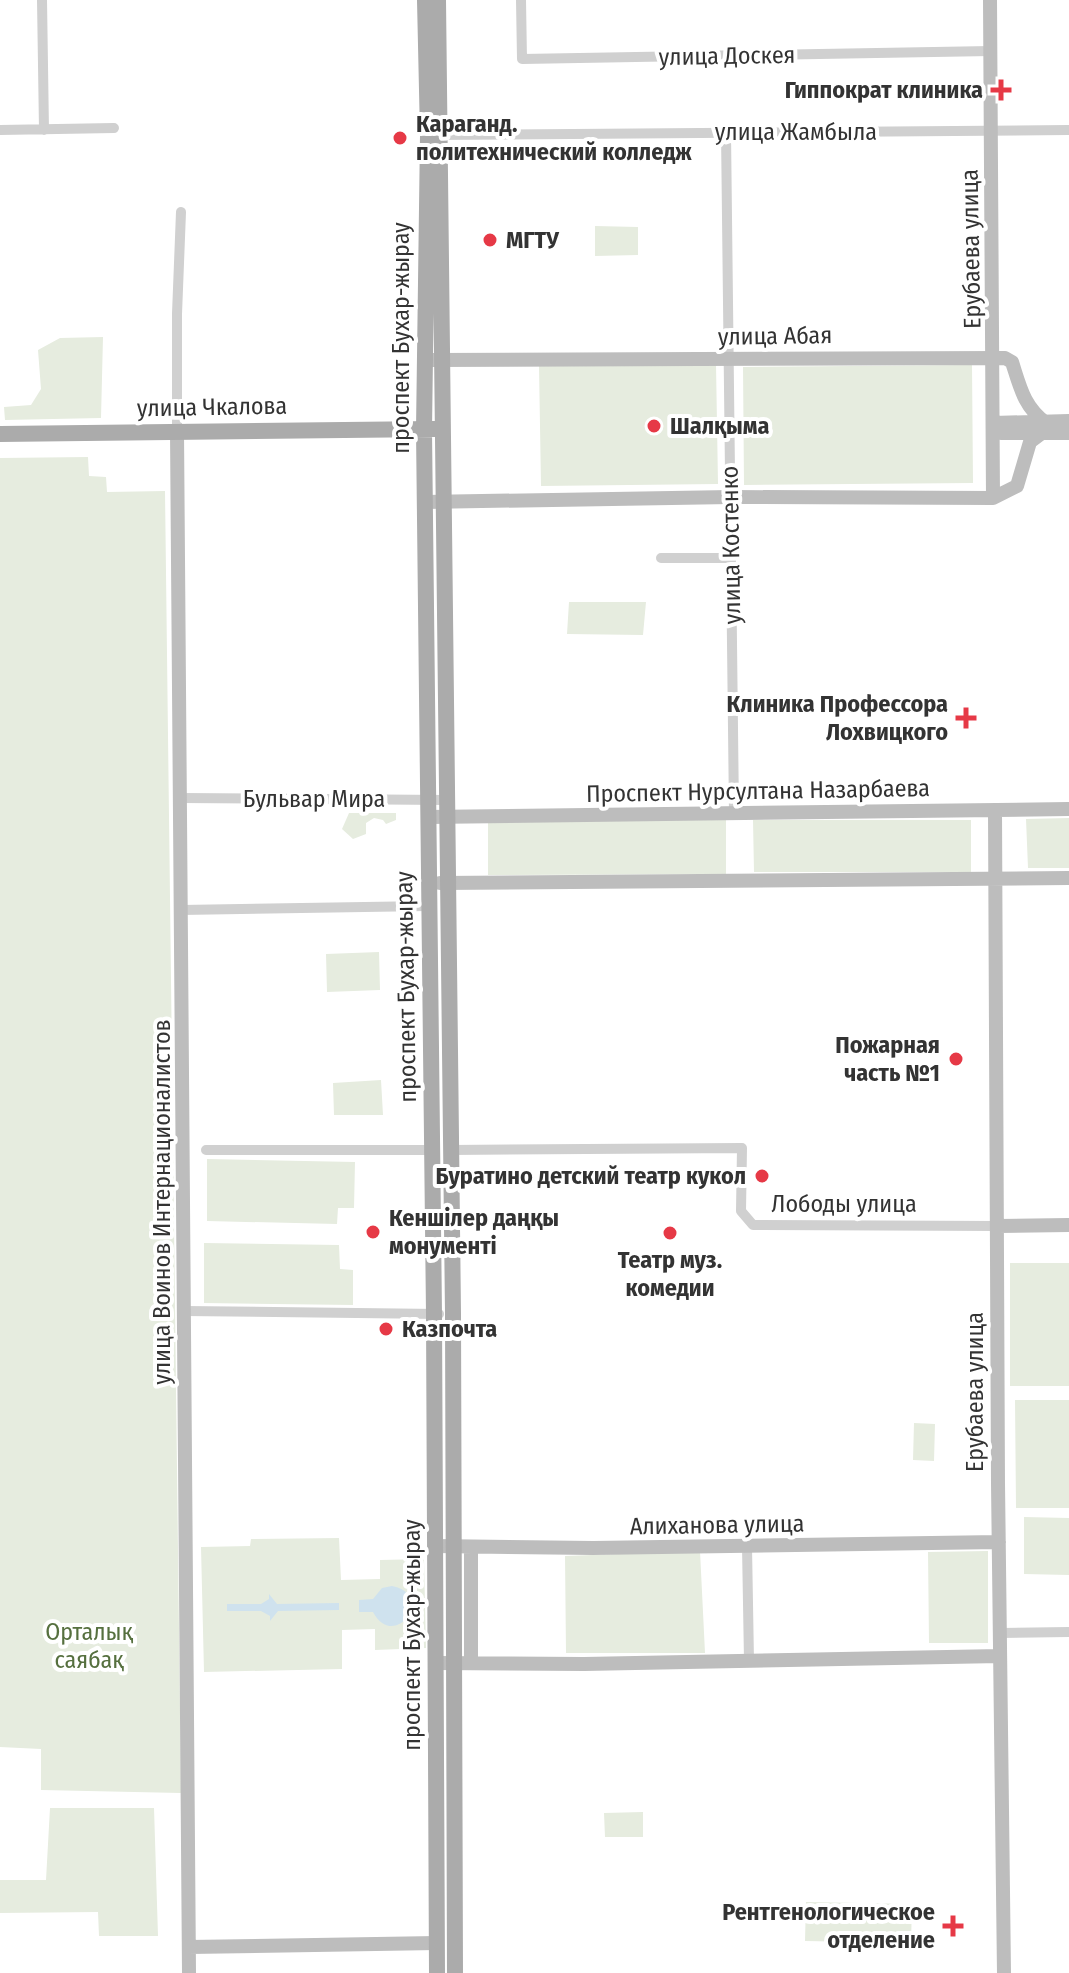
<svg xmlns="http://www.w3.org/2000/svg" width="1069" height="1973" font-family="'Fira Sans Condensed',sans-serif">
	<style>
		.green { fill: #e6ecdf }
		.water { fill: #cfe2ee }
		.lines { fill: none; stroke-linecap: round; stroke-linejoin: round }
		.street { stroke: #d0d0d0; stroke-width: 10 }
		.secondary { stroke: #bdbdbd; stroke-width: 14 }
		.primary { stroke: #ababab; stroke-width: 16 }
		.poi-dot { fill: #e63946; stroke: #fff; stroke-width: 3 }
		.labels { text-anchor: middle; stroke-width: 8; stroke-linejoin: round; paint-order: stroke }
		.street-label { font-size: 24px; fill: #333; stroke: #fff }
		.poi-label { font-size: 24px; font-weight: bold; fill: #333; stroke: #fff; text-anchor: end }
		.park-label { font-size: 24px; fill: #56703f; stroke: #fff }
	</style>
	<rect width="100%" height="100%" fill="#fff"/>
	<!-- green -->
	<path class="green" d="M595,226L638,227V255L595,256Z
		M103,337L101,418L5,420L4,407L31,405L41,389L38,350L60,338Z
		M716,364L718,484L541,486L539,366Z
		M972,365L973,483L744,485L743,367Z
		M88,457L89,476L106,477L107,492L165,491L181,1793L41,1790V1749L0,1747V458Z
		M569,602H646L643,635L567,634Z
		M349,813H396V820L386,824L383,820L374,818L366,823V834L353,839L342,829Z
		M1069,818V868H1028L1026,819Z
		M488,820H726V874L488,875Z
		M753,820H971V872H754Z
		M379,952L380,990L327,992L326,954Z
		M381,1080L383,1115H334L333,1083Z
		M207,1159L355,1162L354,1208H338L337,1224L207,1221Z
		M204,1243L339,1245L340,1269L353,1270V1305L204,1303Z
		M1010,1263H1069V1386H1010Z
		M1015,1400H1069V1508H1016Z
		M914,1423L935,1424L934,1461L913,1460Z
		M1024,1517L1069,1518V1575L1024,1574Z
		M339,1538L341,1580L380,1579V1560L424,1559L426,1648L375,1650V1629L342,1630V1669L204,1672L201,1547L250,1546L251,1539Z
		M700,1551L705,1653H566L565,1556Z
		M988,1551V1643H929L928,1552Z
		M50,1808H154L158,1936H99L98,1912L0,1913V1880H46Z
		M643,1812V1837H605L604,1813Z
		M806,1902L912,1904L911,1943L805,1941Z"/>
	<!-- water -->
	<path class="water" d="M392,1586C437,1595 394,1652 373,1612H359V1600L373,1599L382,1588Z
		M269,1594L277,1604L339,1603V1610L278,1611L270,1621V1616L261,1611H227V1604H261L269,1599Z"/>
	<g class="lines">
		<!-- street -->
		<path class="street" d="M42,0L44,130
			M521,0L522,59L991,51
			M0,130L114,128
			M726,132L734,813
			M434,135L1069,130
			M177,431V314L181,212
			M661,558H731
			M180,798L447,800
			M181,910L428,906
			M206,1150H432
			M450,1150L742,1148L741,1211L753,1225L998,1226
			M184,1311L439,1314
			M747,1546L749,1661
			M1000,1633L1069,1632"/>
		<!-- secondary -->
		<path class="secondary" d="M990,0L993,498
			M432,360L1005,358L1012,362C1020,387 1024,407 1046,423
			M994,423L1069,421
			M177,431L189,1973
			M1001,433H1069
			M425,502L731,497L993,498L1017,486L1030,442L1042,433
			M995,810L998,1483L1004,1973
			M428,817L1069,809
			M440,883L1069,878
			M998,1226L1069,1225
			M435,1546L593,1548L999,1542
			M471,1547V1663
			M436,1663L584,1664L1000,1656
			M189,1947L437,1943"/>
		<!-- primary -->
		<path class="primary" d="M425,0L428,135L424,430L434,1314L437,1973
			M438,0L453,1314L455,1973
			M0,434L434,429"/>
	</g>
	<!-- markers -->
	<g class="poi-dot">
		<path d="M997 78h8v8h8v8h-8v8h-8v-8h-8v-8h8z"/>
		<circle cx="400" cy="138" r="8"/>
		<circle cx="490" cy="240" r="8"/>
		<circle cx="654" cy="426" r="8"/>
		<path d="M962 706h8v8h8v8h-8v8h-8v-8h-8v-8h8z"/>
		<circle cx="956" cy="1059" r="8"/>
		<circle cx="762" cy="1176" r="8"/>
		<circle cx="373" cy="1232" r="8"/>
		<circle cx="670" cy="1233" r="8"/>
		<circle cx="386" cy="1329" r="8"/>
		<path d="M949 1914h8v8h8v8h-8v8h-8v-8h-8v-8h8z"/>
	</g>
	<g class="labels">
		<!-- street labels -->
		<g class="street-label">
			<text transform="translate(727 56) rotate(-1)" y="8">улица Доскея</text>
			<text x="796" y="140">улица Жамбыла</text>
			<text transform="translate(971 249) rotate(-91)" y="8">Ерубаева улица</text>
			<text transform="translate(775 336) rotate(-1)" y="8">улица Абая</text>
			<text transform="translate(401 338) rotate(-90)" y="8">проспект Бухар-жырау</text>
			<text transform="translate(212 407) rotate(-1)" y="8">улица Чкалова</text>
			<text transform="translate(731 545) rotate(-91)" y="8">улица Костенко</text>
			<text transform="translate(758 791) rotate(-1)" y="8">Проспект Нурсултана Назарбаева</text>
			<text x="314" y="807">Бульвар Мира</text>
			<text transform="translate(406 987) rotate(-91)" y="8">проспект Бухар-жырау</text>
			<text transform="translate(162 1202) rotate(-90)" y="8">улица Воинов Интернационалистов</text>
			<text x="844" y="1212">Лободы улица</text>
			<text transform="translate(975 1392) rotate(-90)" y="8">Ерубаева улица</text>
			<text transform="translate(717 1525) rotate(-1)" y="8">Алиханова улица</text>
			<text transform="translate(412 1635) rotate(-90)" y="8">проспект Бухар-жырау</text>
		</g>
		<!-- poi labels -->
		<g class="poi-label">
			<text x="983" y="98">Гиппократ клиника</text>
			<text x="416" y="132" text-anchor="start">Караганд.<tspan x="416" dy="28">политехнический колледж</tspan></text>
			<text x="506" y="248" text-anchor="start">МГТУ</text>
			<text x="670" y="434" text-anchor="start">Шалқыма</text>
			<text x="948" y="712">Клиника Профессора<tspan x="948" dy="28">Лохвицкого</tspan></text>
			<text x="940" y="1053">Пожарная<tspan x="940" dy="28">часть №1</tspan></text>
			<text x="746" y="1184">Буратино детский театр кукол</text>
			<text x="389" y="1226" text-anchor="start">Кеншілер даңқы<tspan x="389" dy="28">монументі</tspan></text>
			<text x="670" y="1268" text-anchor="middle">Театр муз.<tspan x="670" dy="28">комедии</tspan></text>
			<text x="402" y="1337" text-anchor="start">Казпочта</text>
			<text x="935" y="1920">Рентгенологическое<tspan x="935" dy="28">отделение</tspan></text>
		</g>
		<!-- park labels -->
		<g class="park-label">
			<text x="89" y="1640">Орталық<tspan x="89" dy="28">саябақ</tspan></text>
		</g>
	</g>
</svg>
